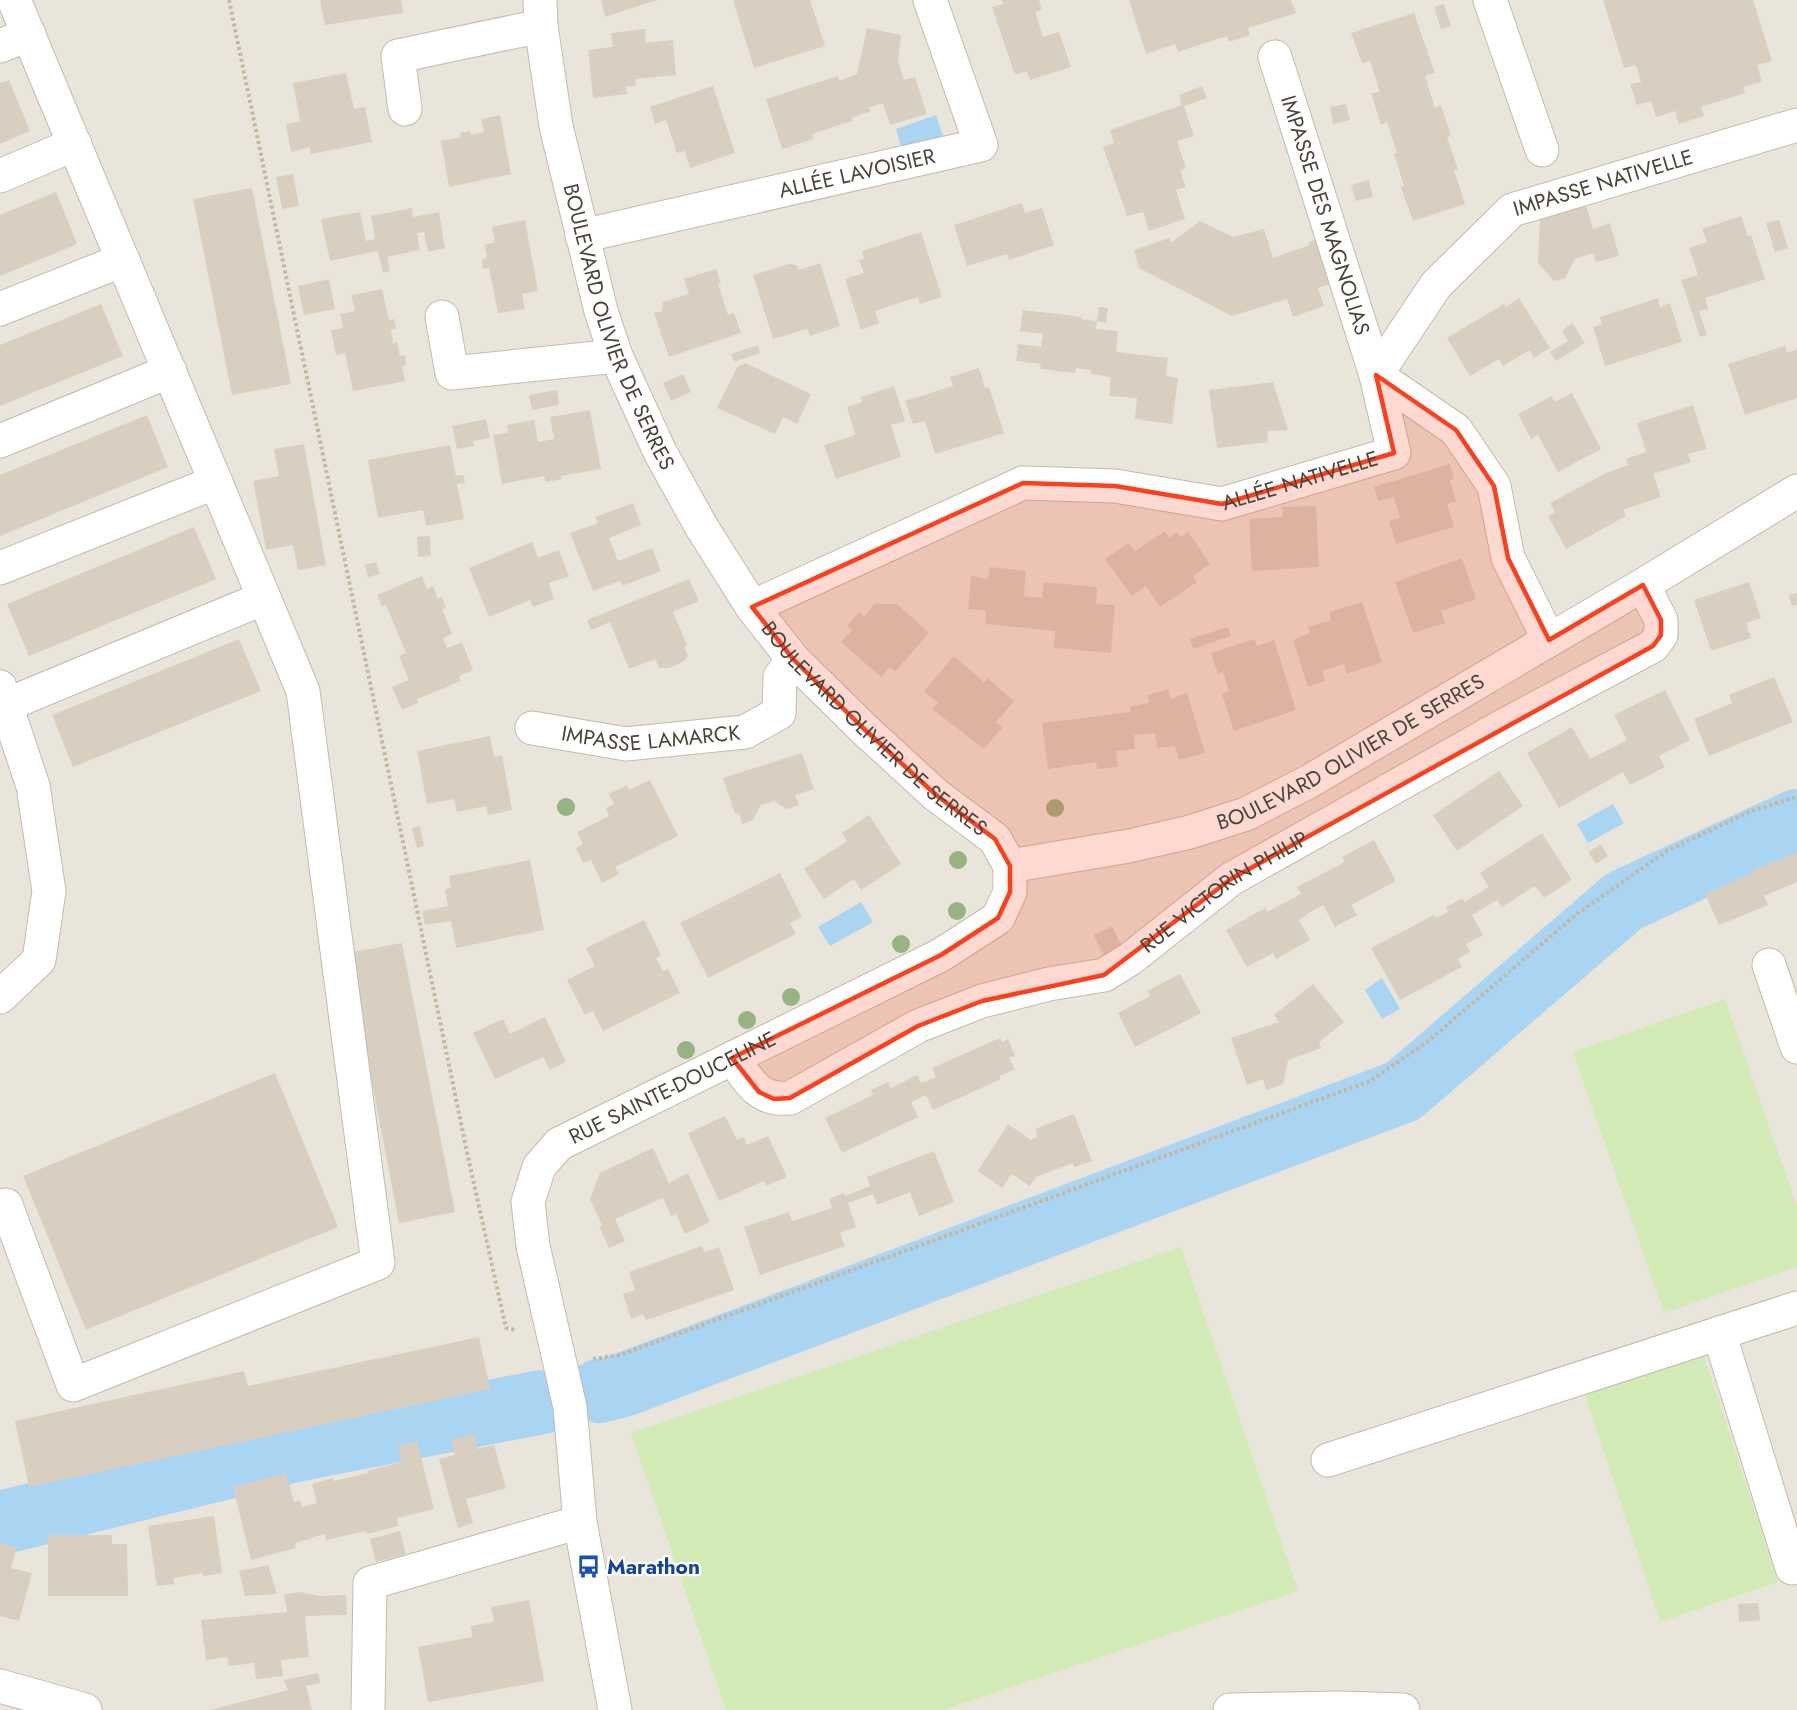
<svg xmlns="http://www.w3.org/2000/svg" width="1797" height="1710" font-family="Jost,sans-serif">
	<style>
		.residential { fill: #eae5da }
		.green { fill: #d2eab5 }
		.water { fill: #a9d4f2 }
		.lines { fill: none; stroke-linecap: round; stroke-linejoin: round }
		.river { stroke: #a9d4f2; stroke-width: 64 }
		.building { fill: #d8cfc1 }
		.minor-casing { stroke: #c2bbae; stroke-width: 35 }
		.path { stroke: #c4b79f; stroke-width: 4; stroke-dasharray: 3 3; stroke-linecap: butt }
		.minor { stroke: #fff; stroke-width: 33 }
		.tree { fill: #97b381 }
		.marked { fill: #fc3f1d; fill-opacity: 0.2; stroke: #fc3f1d; stroke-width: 4.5; stroke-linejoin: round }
		.labels { text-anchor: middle; stroke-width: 4.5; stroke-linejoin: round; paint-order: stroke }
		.street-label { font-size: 21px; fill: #4b4439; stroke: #fff }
		.transit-label { font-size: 21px; font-weight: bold; fill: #164399; stroke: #fff; text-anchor: start }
	</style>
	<rect width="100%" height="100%" fill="#f6f3ec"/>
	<!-- residential -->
	<path class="residential" d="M0,0H1797V1710H0Z"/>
	<!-- green -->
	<path class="green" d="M1725,999L1797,1207V1267L1664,1313L1573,1052Z
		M1181,1247L1298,1591L944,1710H726L631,1433Z
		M1703,1353L1778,1582L1660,1622L1584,1392Z"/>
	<!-- water -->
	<path class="water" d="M936,115L943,136L902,150L896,129Z
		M1613,804L1624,823L1588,843L1577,824Z
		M861,902L873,922L830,946L818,927Z
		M1382,978L1400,1009L1382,1019L1365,990Z"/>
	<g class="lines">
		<!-- river -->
		<path class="river" d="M599,1391L623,1385L1403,1091L1624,901L1797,821
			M0,1523L300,1449L542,1402"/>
	</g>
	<!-- building -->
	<path class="building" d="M320,0H401L403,13L325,25Z
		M601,0H657L605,17Z
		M733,0H810L825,46L754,68Z
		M1002,0H1039L1042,10L1035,12L1043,37L1059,32L1071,67L1030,80L1027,71L1015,75L992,7L1003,4Z
		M1129,0H1291L1296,13L1248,28L1250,35L1229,42L1227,36L1178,52L1175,44L1146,54Z
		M1603,0H1753L1772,61L1757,65L1762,82L1743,87L1745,93L1701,107L1704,116L1679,124L1675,111L1656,117L1651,101L1637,105L1630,84L1641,82L1636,65L1624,68Z
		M1444,4L1451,26L1441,29L1434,7Z
		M1414,13L1435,73L1425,76L1435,108L1441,105L1451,136L1447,137L1458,169L1454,170L1465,204L1413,221L1401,187L1404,186L1394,154L1397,153L1387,122L1381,125L1371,93L1380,92L1370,61L1362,63L1351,33Z
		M867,28L901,35L898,61L904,80L915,77L927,114L890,125L883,103L869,108L871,111L851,118L852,121L812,134L814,139L782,149L766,99L838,76L839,81L857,74Z
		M645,29L646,43L673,40L676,75L635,79L636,86H626L627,94L593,98L588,50L613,47L611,33Z
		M346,73L354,109L365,107L372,142L311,154L310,147L291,152L286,124L300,121L293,83Z
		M9,80L30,131L0,144V83Z
		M713,86L735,153L690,168L685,151L677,153L666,120L655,124L650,107Z
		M1202,86L1207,98L1184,106L1194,136L1177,141L1186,168L1180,171L1186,187L1176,190L1185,219L1149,231L1143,212L1127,216L1103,147L1114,143L1110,130L1182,105L1179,95Z
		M1346,104L1350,120L1333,124L1330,107Z
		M500,115L511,174L449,187L441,141L461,137L460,133L470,131L471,135L484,132L481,119Z
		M293,174L299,206L282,209L276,177Z
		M1369,180L1373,197L1356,201L1351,185Z
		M252,188L291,384L232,395L193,199Z
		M56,192L77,244L0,276V215Z
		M1022,203L1025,213L1042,208L1054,245L1009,260L1007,254L967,266L954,225Z
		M1586,205L1593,229L1610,223L1619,256L1596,262L1593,253L1575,259L1565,278L1554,281L1538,263L1540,219Z
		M412,208L413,217L439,212L445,248L428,252L424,232L417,233L420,250L387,257L390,271L383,273L378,251L330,261L321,219L360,212L366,241L375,239L371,216Z
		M1741,216L1748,236L1751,235L1765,279L1705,298L1708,309L1699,311L1707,335L1700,337L1681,280L1698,275L1689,248L1707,242L1702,229Z
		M525,220L538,291L522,294L525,309L498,313L489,268L483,269L482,260L487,258L485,245L495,242L492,227Z
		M1779,220L1788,248L1775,252L1766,223Z
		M1200,221L1233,237L1264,229L1273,258L1310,245L1309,242L1328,235L1343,279L1318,288L1324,306L1293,317L1287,299L1232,316L1139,268L1134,250L1169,238L1171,243Z
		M921,232L942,297L920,304L918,297L875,311L879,323L861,330L845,279L864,273L859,260L864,259L862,251Z
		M820,263L840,326L810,336L807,329L773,339L753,275L789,264L796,265L799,270Z
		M716,269L721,283L718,284L728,315L734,313L741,333L669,357L654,313L662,311L663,302L689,294L684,279Z
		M329,279L335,309L304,315L298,286Z
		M382,289L389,320L394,319L396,328L391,330L393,343L397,342L400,356L405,355L406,365L402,367L405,381L353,391L345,353L336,355L331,330L343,328L340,314L355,311L351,295Z
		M1519,298L1550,348L1534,358L1530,350L1503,366L1499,359L1470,376L1447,338L1504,304L1506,307Z
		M1658,298L1660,307L1670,303L1682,342L1605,366L1593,327L1602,324L1600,317Z
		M101,304L123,356L0,406V345Z
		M1099,307L1108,308L1106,323L1097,321Z
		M1023,310L1082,317L1081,319L1097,321L1096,329L1118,331L1116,352L1168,358L1166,376L1178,378L1172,424L1135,419L1137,398L1109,396L1111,377L1091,374V370L1076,368L1075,373L1040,369L1041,364L1016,361L1018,344L1041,347L1043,334L1020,331Z
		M1572,323L1585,343L1556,361L1550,352L1568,341L1562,331Z
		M758,345L760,353L734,362L731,354Z
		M1785,346L1787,353L1797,349V398L1745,415L1728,364Z
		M745,363L811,394L797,424L783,417L775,434L717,408L737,367Z
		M979,368L985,388L989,387L1004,433L935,454L925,421L913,424L905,401L953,386L950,377Z
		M683,374L691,392L671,401L663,383Z
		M1273,382L1288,430L1267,431L1268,442L1217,448L1209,390Z
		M894,386L905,421L891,425L901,457L836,479L824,445L855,435L847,407L862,402L861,397Z
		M557,390L559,405L532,410L529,395Z
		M1572,393L1601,449L1558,472L1538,435L1531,439L1518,414L1552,396L1555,402Z
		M1693,405L1707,449L1688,454L1691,462L1653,474L1661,497L1623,510L1626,516L1566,549L1548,516L1555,512L1550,503L1604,474L1628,465L1626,459L1646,452L1637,423Z
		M590,410L601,469L561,476L562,479L546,482L544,476L502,484L493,435L508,433L507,425L534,420L538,442L554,439L550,417Z
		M147,415L168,467L0,536V475Z
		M486,419L490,438L473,441L474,446L457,449L452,426Z
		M304,444L326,565L298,570L293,545L266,550L253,481L279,476L274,449Z
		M450,445L456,476L463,475L465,483L457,484L464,519L426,526L423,510L378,518L368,460Z
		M1450,464L1454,479L1450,480L1456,501L1447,504L1454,527L1396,544L1389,521L1400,518L1394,497L1378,501L1374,487Z
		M633,503L641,525L609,538L618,561L652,548L661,571L622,586L620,581L593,591L570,533L598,523L595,517Z
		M1316,506L1319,567L1252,571L1249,519L1283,517L1282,507Z
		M194,527L216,579L29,656L7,604Z
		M1165,531L1169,538L1177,532L1181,537L1188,532L1210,564L1193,576L1197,582L1160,607L1146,586L1132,596L1105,559L1129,543L1135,551Z
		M430,536L431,556L418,557L417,537Z
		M532,542L538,558L559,550L569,576L549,583L554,599L533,607L530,600L489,617L469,568Z
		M1462,558L1476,599L1441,611L1445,623L1413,633L1395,582Z
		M376,562L380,574L368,577L365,565Z
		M990,567L1026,571L1024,596L1042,598L1044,582L1097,587L1096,604L1115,605L1111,653L1054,648L1055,631L985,624L986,611L968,609L971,576L988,579Z
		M422,576L427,589L433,586L438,599L442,597L446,608L442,609L452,634L443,638L447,648L462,642L473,670L459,676L461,681L417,699L418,703L402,710L392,687L409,680L399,656L406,653L386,605L382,607L377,595Z
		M689,579L699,601L673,612L687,645L684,647L688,656L683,662L669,668H659L655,659L629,669L610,622L591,630L587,620Z
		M1749,582L1761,618L1746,623L1751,638L1711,651L1694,600Z
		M1797,593V605L1792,606L1789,595Z
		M1362,602L1382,662L1347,674L1344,664L1322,671L1325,681L1308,687L1293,640L1310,633L1308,627L1331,620L1329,612Z
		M874,604H897L929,633L895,672L890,667L881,677L841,642L852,630L847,626L859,612L864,617Z
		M1228,627L1231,636L1193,649L1190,639Z
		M239,639L261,691L73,767L52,715Z
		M1255,639L1257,646L1274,640L1296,710L1234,731L1222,694L1229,691L1223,672L1218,674L1211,653Z
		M954,656L984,682L987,678L1014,701L996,722L1003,727L984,749L932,709L938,703L924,691Z
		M1774,677L1793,722L1709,756L1694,719L1732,703L1729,695Z
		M1168,689L1171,699L1187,693L1205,753L1179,760L1175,746L1157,748L1155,733L1134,735L1135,749L1116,751L1118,767L1097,769L1096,762L1048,769L1042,723L1131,712L1130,706L1149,703L1148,695Z
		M1665,690L1690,740L1659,756L1665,767L1630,785L1623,772L1559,808L1527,753L1572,727L1590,759L1627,740L1614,715Z
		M490,736L494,757L502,755L512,810L488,815L486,806L457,812L454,799L427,804L417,751Z
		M802,753L814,789L795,795L799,805L786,809L774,801L761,805L753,820L742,824L739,813L735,814L723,778Z
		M1499,771L1523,806L1457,851L1433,815Z
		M650,780L678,836L615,867L619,874L602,883L591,860L583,863L576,848L583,844L577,832L609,816L606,808L614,804L609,794L627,785L629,790Z
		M869,815L901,864L861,890L854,879L824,899L804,869L847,841L842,833Z
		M420,826L424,846L417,848L412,828Z
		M1542,833L1572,880L1544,898L1535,886L1502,907L1497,900L1472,915L1483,935L1466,944L1470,952L1458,959L1462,967L1400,1000L1371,948L1434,915L1436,918L1448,912L1446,907L1463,898L1464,902L1489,887L1480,873Z
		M1374,840L1396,881L1351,905L1357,915L1335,927L1323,905L1310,912L1299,920L1310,940L1276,959L1273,953L1247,967L1226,930L1265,908L1267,912L1301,894L1297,887L1345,862L1342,857Z
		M1601,844L1608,856L1596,864L1588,852Z
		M1797,853V882L1764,896L1768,905L1719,925L1705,894L1754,872L1753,870Z
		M530,860L544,930L456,948L451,921L425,925L422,911L448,906L445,889L451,888L449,876Z
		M780,873L802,917L790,923L796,934L708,978L680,923Z
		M644,920L661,955L656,958L663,971L668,969L680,993L603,1031L593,1011L585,1015L567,980L595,966L586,948Z
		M1112,926L1123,949L1105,958L1094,935Z
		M402,943L455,1212L399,1223L347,953Z
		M1180,974L1201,1013L1135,1047L1118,1013L1150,996L1147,991Z
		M1313,984L1344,1022L1319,1042L1321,1048L1288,1060L1283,1084L1266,1090L1263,1079L1247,1085L1231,1038L1279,1022L1274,1015Z
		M545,1017L566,1062L550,1070L543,1057L495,1079L473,1033L503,1019L510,1034Z
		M1000,1038L1002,1042L1008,1039L1015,1056L1009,1058L1015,1069L999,1076L1001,1079L933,1110L926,1095L911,1102L918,1117L842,1153L825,1118L873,1095L871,1090L888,1082L891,1088L917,1075L921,1083L936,1077L932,1068Z
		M275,1073L338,1227L86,1330L23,1176Z
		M1074,1114L1092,1161L1074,1167L1073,1163L1036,1177L1030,1186L1012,1174L1002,1188L978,1171L1008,1124L1031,1140L1038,1137L1035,1129Z
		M725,1116L737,1140L744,1137L747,1145L768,1136L787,1177L766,1186L764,1181L719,1201L688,1133Z
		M653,1148L669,1183L688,1173L710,1222L685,1234L676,1214L671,1216L663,1198L615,1219L625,1241L609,1248L599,1226L602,1225L590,1199L600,1173Z
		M934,1151L954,1202L919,1216L910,1192L877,1205L873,1194L848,1203L856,1227L840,1233L845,1246L760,1275L744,1227L789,1212L792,1221L832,1208L829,1199L844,1193L845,1196L870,1186L867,1177Z
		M702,1246L704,1252L719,1247L734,1290L646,1320L643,1314L631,1319L623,1294L635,1290L629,1272Z
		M479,1337L490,1389L29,1487L15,1421L244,1371L248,1386Z
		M474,1434L478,1449L494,1445L506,1488L466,1499L473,1523L458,1528L439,1459L455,1455L451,1440Z
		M417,1441L434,1509L397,1518L398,1526L367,1534L366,1531L326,1540L325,1534L295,1543L296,1548L251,1560L233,1487L286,1473L294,1502L300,1500L302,1507L317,1503L312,1484L333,1478V1481L368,1473L367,1471L402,1462L398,1446Z
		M214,1516L222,1573L203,1576L202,1573L174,1578V1584L157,1586L148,1526Z
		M400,1531L406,1554L376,1562L370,1539Z
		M48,1535H112V1544H127L128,1596H48Z
		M0,1543L17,1547L11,1568L32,1573L19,1621L0,1616Z
		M268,1565L277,1594L245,1596L239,1571Z
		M301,1592L319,1596L346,1595L347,1615L305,1616L309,1657L281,1660L283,1676L256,1679L254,1663L229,1666L227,1657L206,1660L201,1620L287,1612L284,1594Z
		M529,1600L544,1681L428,1702L418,1647L472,1637L471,1626L494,1622L491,1607Z
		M1758,1603L1760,1620L1739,1622L1738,1604Z
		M318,1673L320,1683L306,1686L312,1710H210L288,1690L284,1680Z"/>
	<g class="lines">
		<defs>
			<g id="minor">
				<path id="s1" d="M540,0L541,26L556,126L601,311L616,356L660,452L701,526L752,607L793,659L863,728L936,795L995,839L1010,866"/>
				<path d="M1490,0L1542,150"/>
				<path d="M0,46L29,34"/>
				<path id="s2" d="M1275,57L1376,375"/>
				<path d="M405,109L398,56L541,26"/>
				<path d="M0,176L75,144"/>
				<path id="s3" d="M582,236L981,145L930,0"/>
				<path d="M0,309L123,260"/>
				<path d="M442,317L452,373L616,356"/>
				<path id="s4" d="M1376,375L1436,285L1512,210L1797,125"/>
				<path d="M0,441L170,371"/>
				<path d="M0,568L216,482"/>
				<path id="s5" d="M752,607L1023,483L1115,486L1222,504L1394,453L1376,375L1456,430L1494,486L1508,558L1549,640"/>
				<path d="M0,687L33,786L49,891L39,960L0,997"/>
				<path d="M6,705L264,598"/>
				<path id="s6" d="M532,728L626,744L745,732L779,713L780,677L793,659"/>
				<path id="s7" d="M1010,866L1129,846L1190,832L1246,814L1308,782L1643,585L1797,491"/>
				<path d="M1769,965L1797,1047"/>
				<path id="s8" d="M732,1058C751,1082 757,1101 790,1098L918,1026L982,1001L1049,984L1104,975L1130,959L1231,879L1510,722L1653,646L1661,635V620L1643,585"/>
				<path d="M6,1205L73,1385L378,1263L303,691L14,0"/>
				<path d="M1719,1333L1792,1568L1797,1566"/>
				<path d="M1328,1460L1797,1308"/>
				<path d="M0,1686L85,1710"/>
				<path d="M368,1710L370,1583L580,1522"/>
				<path id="s9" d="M615,1710L580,1522L570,1407L533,1246L528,1202L539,1167L559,1144L941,955L998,918L1010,892V866"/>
				<path d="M1230,1710L1339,1708L1403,1710"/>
			</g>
		</defs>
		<!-- minor casing -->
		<use href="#minor" class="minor-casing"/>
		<!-- path -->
		<path class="path" d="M229,0L468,1157L506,1328L516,1330
			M593,1359L620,1355L1370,1081L1427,1042L1577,914L1667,851L1751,811L1797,797"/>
		<!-- minor -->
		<use href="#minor" class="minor"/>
	</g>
	<!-- trees -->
	<g class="tree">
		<circle cx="566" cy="807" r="9"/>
		<circle cx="1055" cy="808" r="9"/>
		<circle cx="958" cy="860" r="9"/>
		<circle cx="957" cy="911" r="9"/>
		<circle cx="901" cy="944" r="9"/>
		<circle cx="791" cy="997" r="9"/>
		<circle cx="747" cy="1020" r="9"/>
		<circle cx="686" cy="1050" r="9"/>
	</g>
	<!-- marked area -->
	<path class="marked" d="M1376,375L1456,430L1494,486L1508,558L1549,640L1643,585L1661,620V635L1653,646L1231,879L1104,975L982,1001L918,1026L790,1098L774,1099L759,1092L732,1058L941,955L998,918L1010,892V866L995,839L936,795L863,728L793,659L752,607L1023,483L1115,486L1222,504L1394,453Z"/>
	<!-- icons -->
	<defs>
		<symbol id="bus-bare" viewBox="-9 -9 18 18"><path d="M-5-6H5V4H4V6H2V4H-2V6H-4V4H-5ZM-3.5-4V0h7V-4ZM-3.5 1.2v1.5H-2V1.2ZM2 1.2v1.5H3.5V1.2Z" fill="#1a4fb4" stroke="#fff" stroke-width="2.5" paint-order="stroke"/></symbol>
	</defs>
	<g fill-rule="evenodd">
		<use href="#bus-bare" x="572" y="1550" width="33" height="33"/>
	</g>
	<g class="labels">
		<!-- street labels -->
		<g class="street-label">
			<text dy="7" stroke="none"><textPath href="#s3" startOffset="282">ALLÉE LAVOISIER</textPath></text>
			<text dy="7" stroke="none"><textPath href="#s4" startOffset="310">IMPASSE NATIVELLE</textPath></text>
			<text dy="7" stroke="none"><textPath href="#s2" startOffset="166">IMPASSE DES MAGNOLIAS</textPath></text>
			<text dy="7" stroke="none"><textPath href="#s1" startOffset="338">BOULEVARD OLIVIER DE SERRES</textPath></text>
			<text dy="7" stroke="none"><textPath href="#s5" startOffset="580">ALLÉE NATIVELLE</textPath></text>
			<text dy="7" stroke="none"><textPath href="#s1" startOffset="824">BOULEVARD OLIVIER DE SERRES</textPath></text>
			<text dy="7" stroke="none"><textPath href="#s6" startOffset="120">IMPASSE LAMARCK</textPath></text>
			<text dy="7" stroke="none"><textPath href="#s7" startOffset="363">BOULEVARD OLIVIER DE SERRES</textPath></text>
			<text dy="7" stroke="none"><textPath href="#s8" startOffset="562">RUE VICTORIN PHILIP</textPath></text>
			<text dy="7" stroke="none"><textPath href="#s9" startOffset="710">RUE SAINTE-DOUCELINE</textPath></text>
		</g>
		<!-- transit labels -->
		<g class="transit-label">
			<text x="607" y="1574">Marathon</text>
		</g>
	</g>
</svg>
